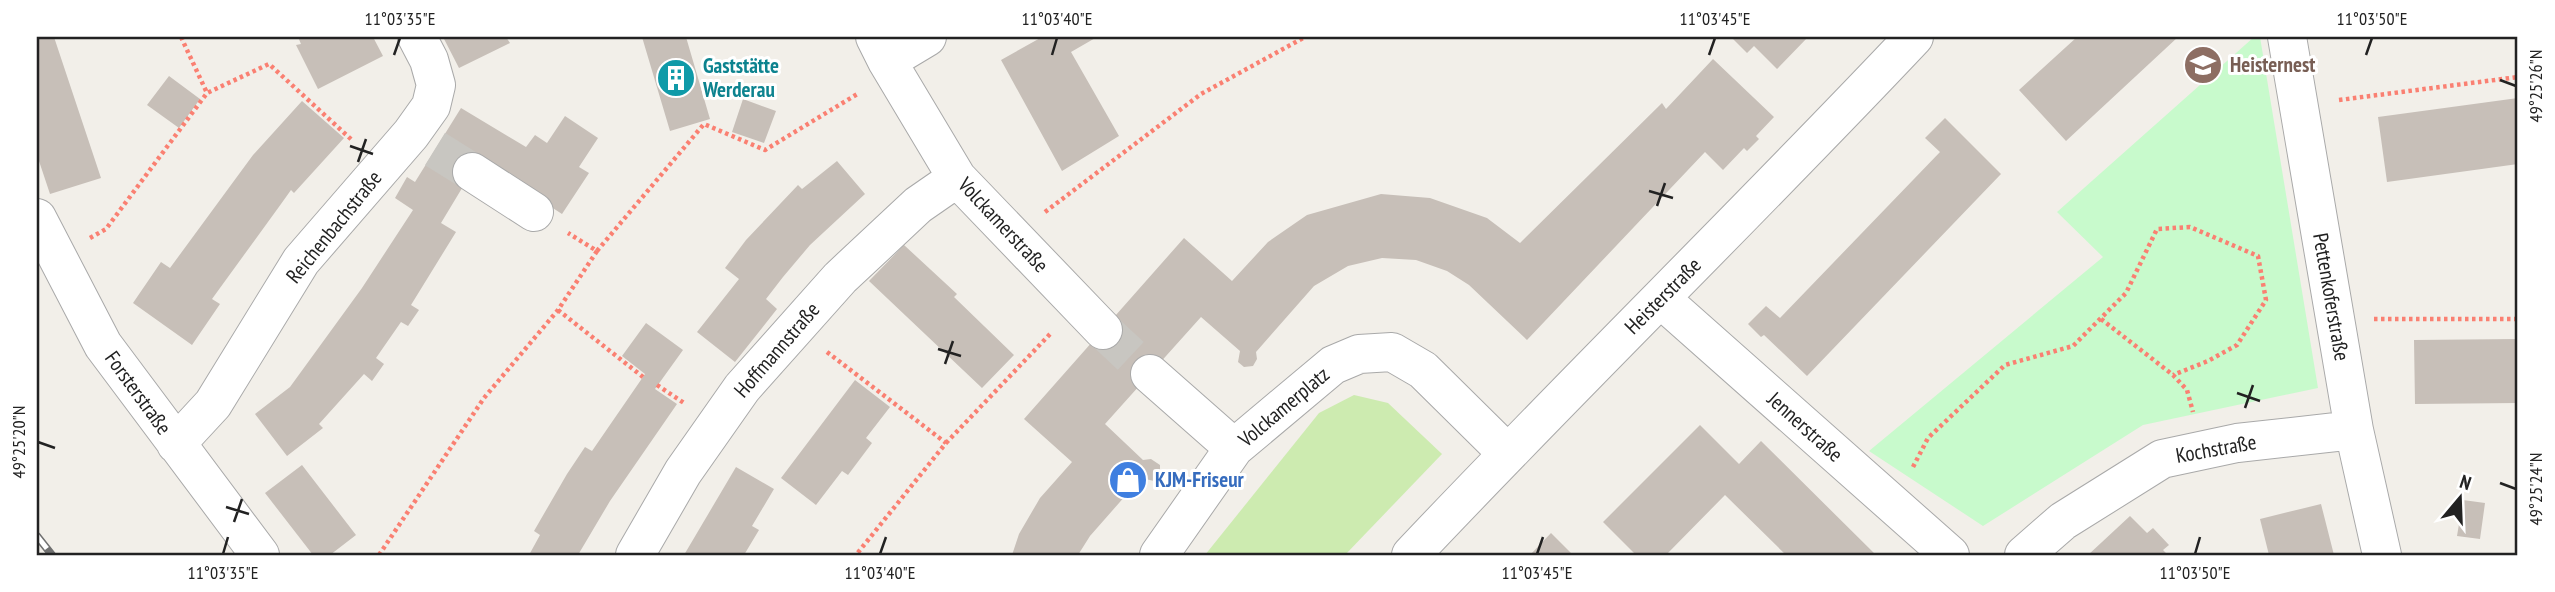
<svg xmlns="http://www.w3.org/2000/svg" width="2555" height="592" font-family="'PT Sans Narrow',sans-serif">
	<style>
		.grass { fill: #cdebb0 }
		.park { fill: #c8facc }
		.building { fill: #c7bfb8 }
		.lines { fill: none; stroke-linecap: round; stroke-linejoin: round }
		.minor-tunnel { stroke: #c8c6c1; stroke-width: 38; stroke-dasharray: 38 19; stroke-linecap: butt }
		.minor-casing { stroke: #a9a9a9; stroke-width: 40 }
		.path { stroke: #fa8072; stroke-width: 4.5; stroke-dasharray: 3.5 3.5; stroke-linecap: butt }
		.minor { stroke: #fff; stroke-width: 38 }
		.rail-casing { stroke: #707070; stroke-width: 8 }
		.rail { stroke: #fff; stroke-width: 5; stroke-dasharray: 16; stroke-linecap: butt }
		.ticks { fill: none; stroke: #222; stroke-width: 2.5 }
		.labels { text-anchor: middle; stroke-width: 6; stroke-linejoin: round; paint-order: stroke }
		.education-label { font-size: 21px; font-weight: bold; fill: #785e54; stroke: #fff; text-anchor: start }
		.culture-label { font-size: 21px; font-weight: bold; fill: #0d838f; stroke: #fff; text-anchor: start }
		.street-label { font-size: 21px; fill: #222; stroke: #fff }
		.shop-label { font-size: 21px; font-weight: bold; fill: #366cbe; stroke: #fff; text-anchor: start }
		.neatline { fill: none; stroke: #222; stroke-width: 2.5 }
		.ticks-label { font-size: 18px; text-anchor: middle; fill: #222 }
	</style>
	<rect width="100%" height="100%" fill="#f2efe9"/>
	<!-- grass -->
	<path class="grass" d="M1354,395L1388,403L1442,454L1345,555H1205L1319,413Z"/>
	<!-- park -->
	<path class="park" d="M2254,37H2260L2318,388L2143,425L1983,526L1869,451L2103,257L2057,212Z"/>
	<!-- building -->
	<path class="building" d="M37,37H54L101,178L50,194L37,155Z
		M298,37H373L383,56L318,89L296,45L301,44Z
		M443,37H506L510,43L459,68Z
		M642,37H686L710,119L670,131Z
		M1042,37H1097L1071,52L1119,136L1062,171L1001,60Z
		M1731,37H1808L1777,69L1754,46L1747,53Z
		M2077,37H2178L2066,141L2019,90Z
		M1713,59L1774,117L1756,136L1759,139L1747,151L1744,148L1723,170L1705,152L1527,340L1469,285L1447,271L1416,260L1382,258L1348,266L1314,286L1256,352L1257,359L1253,366L1244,367L1238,362L1240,351L1201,317L1105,424L1143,460L1151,459L1160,465V474L1154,481L1141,478L1090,536L1078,555H1012L1019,534L1040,498L1072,462L1024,419L1184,238L1232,281L1268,242L1307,215L1381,194L1430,198L1487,218L1520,243L1662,103L1666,109Z
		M169,76L200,99L179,128L147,105Z
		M2518,98V164L2387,182L2378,117Z
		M743,99L776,111L764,143L732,132Z
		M302,101L344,138L294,193L291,190L281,204L212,299L220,304L192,345L133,303L161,262L170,268L253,155Z
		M461,108L526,147L535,135L547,143L565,116L598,138L579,167L589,173L562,214L479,160L441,223L456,232L411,305L419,310L408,326L401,322L376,358L384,364L372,381L364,374L319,424L323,428L287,456L255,414L290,387L362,288L413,210L395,198L407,177L415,182Z
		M1945,118L2001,174L1807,376L1764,335L1761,337L1748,324L1766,306L1780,318L1940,152L1925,138Z
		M837,161L865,194L810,245L783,277L766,299L777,309L735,362L697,332L739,279L725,268L746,240L798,185L802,189Z
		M904,245L957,294L954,297L1014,355L982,388L869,281Z
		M646,323L683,350L655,389L677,404L610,501L578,555H529L540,535L534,531L567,474L585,447L592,451L645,374L622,356Z
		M2518,339V403L2415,404L2414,340Z
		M855,380L890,407L866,438L872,443L848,475L842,471L816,505L781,478Z
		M1700,425L1739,464L1761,441L1876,555H1786L1725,495L1666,555H1636L1603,522Z
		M302,465L356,535L330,555H313L265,493Z
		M736,467L774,489L752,526L759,530L744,555H684Z
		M2463,500L2485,503L2480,539L2457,536Z
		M2321,504L2334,555H2269L2260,519Z
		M2130,516L2147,533L2153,528L2169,545L2163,550L2168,555H2088Z
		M1551,533L1573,555H1530Z"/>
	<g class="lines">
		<!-- minor-tunnel -->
		<path class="minor-tunnel" d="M435,149L472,172
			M1103,330L1150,374"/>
		<defs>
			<path id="minor" d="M875,37L887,61L957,178L1103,330
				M2287,37L2354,430L2382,555
				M887,61L927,37
				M472,172L534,212
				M37,218L103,345L260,555
				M1661,299L1950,555
				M1150,374L1234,448
				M176,444L213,404L301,261L411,134L431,106L436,85L429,60L417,37
				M635,555L683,472L742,388L840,278L918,205L957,178
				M1159,555L1234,448L1333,365L1359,354L1392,352L1423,370L1507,453
				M1411,555C1576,380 1749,212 1914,37
				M2024,555L2063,521L2162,459L2237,443L2354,430"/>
		</defs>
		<!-- minor casing -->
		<use href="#minor" class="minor-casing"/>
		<!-- path -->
		<path class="path" d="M181,37L207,93
			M2339,100L2518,77
			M1045,212L1201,94L1305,37
			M90,238L106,229L207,93L269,64L353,141
			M597,251L704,124L765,150L859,93
			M558,310L643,377
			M2101,319L2173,375L2187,390L2193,412
			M2374,319H2518
			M827,352L946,443L856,555
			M657,385L684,403
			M946,443L1052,332
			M1913,467L1928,438L2005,365L2073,346L2126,293L2157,229L2190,227L2258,256L2266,300L2237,345L2208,361L2173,375
			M379,555L484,398L558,310L597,251L568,233"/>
		<!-- minor -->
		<use href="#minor" class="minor"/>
		<defs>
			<path id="rail" d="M37,536L52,555"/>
		</defs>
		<!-- rail casing -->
		<use href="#rail" class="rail-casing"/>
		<!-- rail -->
		<use href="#rail" class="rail"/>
	</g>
	<!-- ticks -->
	<path class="ticks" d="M394,55L400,38M1052,55L1057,38M1709,55L1715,38M2366,55L2372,38M2500,80L2516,86M350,146L373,154M358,162L366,139M1649,191L1673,198M1657,206L1665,183M938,349L961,356M945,364L953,341M2237,393L2260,401M2245,408L2253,385M38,442L55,448M2500,483L2516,489M226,507L249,514M234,522L242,499M223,554L228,537M880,554L886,537M1537,554L1543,537M2195,554L2200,537"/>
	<!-- icons -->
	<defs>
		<symbol id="school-disc" viewBox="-11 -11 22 22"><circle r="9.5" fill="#8d6e63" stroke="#fff"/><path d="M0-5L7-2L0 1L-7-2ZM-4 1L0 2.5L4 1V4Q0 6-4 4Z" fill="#fff"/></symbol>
		<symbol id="building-disc" viewBox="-11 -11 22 22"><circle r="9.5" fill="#0f9aa8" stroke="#fff"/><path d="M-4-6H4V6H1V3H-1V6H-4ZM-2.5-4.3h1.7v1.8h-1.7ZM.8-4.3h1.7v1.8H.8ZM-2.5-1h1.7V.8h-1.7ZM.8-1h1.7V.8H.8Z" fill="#fff"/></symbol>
		<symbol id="shop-disc" viewBox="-11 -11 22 22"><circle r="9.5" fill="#3f7fe0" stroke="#fff"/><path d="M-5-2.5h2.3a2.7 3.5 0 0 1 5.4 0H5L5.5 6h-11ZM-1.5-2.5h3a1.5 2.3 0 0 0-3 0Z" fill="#fff"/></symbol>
	</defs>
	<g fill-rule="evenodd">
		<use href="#school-disc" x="2181" y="43" width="44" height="44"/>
		<use href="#building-disc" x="654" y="56" width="44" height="44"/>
		<use href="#shop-disc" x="1106" y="458" width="44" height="44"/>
	</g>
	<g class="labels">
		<!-- education labels -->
		<g class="education-label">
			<text x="2230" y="72">Heisternest</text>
		</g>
		<!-- culture labels -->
		<g class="culture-label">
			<text x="703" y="73">Gaststätte<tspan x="703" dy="24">Werderau</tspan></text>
		</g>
		<!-- street labels -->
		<g class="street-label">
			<text transform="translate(1003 225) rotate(47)" y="7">Volckamerstraße</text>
			<text transform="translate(334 227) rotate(-51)" y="7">Reichenbachstraße</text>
			<text transform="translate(1663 296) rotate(-45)" y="7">Heisterstraße</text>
			<text transform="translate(2331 297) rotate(80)" y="7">Pettenkoferstraße</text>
			<text transform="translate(777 350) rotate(-49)" y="7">Hoffmannstraße</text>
			<text transform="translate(138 393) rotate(54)" y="7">Forsterstraße</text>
			<text transform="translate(1284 407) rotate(-40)" y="7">Volckamerplatz</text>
			<text transform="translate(1805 427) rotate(42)" y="7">Jennerstraße</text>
			<text transform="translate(2216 449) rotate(-10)" y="7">Kochstraße</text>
		</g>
		<!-- shop labels -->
		<g class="shop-label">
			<text x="1155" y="487">KJM-Friseur</text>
		</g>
	</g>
	<!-- border -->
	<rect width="2555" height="592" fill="none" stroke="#ffffff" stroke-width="77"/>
	<!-- north arrow -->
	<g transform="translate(2460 498) rotate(19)" stroke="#ffffff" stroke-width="5" paint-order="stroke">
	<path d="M0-5L12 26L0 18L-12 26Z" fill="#222222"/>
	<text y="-10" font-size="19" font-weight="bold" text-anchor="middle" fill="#222222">N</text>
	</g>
	<rect x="38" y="38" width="2478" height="516" class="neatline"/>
	<g class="ticks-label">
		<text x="400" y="25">11°03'35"E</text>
		<text x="1057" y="25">11°03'40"E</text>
		<text x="1715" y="25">11°03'45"E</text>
		<text x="2372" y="25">11°03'50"E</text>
		<text transform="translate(2536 86) rotate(-90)" y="6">49°25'26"N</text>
		<text transform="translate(19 442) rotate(-90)" y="6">49°25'20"N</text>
		<text transform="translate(2536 489) rotate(-90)" y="6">49°25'24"N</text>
		<text x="223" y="579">11°03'35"E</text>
		<text x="880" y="579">11°03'40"E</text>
		<text x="1537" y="579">11°03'45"E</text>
		<text x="2195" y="579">11°03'50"E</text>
	</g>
</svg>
